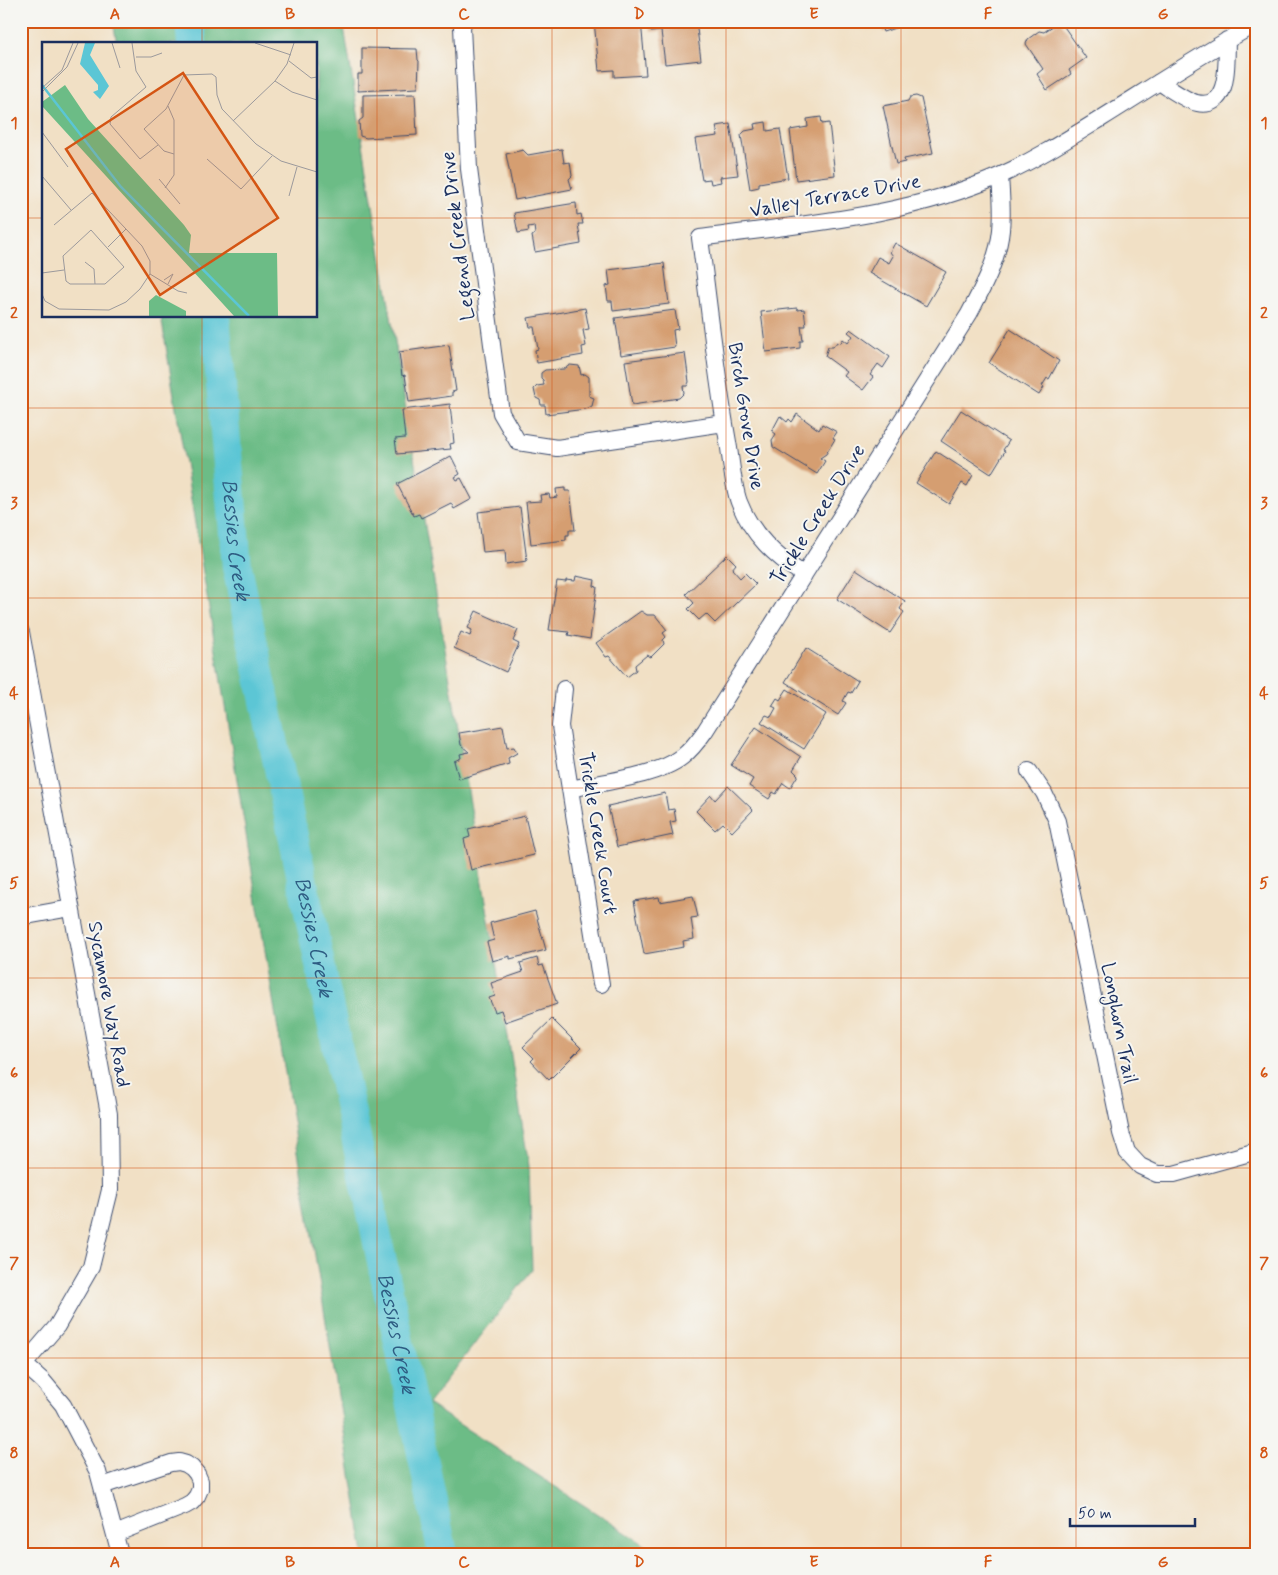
<svg xmlns="http://www.w3.org/2000/svg" width="1278" height="1575" font-family="Mynerve,sans-serif">
	<style>
		.forest { fill: #6cbc86; stroke: #447672 }
		.lines { fill: none; stroke-linecap: round; stroke-linejoin: round }
		.river { stroke: #5bc6d5; stroke-width: 30 }
		.building { fill: #d59e71 }
		.minor-casing { stroke: #3b4a6d; stroke-width: 18 }
		.minor { stroke: #fff; stroke-width: 16 }
		.grid { fill: none; stroke: #d45514; stroke-width: 1; stroke-opacity: 0.55 }
		.labels { text-anchor: middle; stroke-width: 4; stroke-linejoin: round; paint-order: stroke }
		.street-label { font-size: 20px; fill: #1b2f5e; stroke: #f6f6f2 }
		.water-label { font-size: 21px; font-style: italic; fill: #2e5c82; stroke: #f6f6f2 }
		.inset-river { fill: none; stroke: #5bc6d5; stroke-width: 2.5 }
		.inset-road { fill: none; stroke: #9b999c; stroke-width: 1 }
		.view { fill: #d45514; fill-opacity: 0.15; stroke: #d45514; stroke-width: 2.5 }
		.inset-edge { fill: none; stroke: #1b2f5e; stroke-width: 2.5 }
		.neatline { fill: none; stroke: #d45514; stroke-width: 2 }
		.grid-label { font-size: 16px; text-anchor: middle; font-weight: bold; fill: #d45514 }
	</style>
	<rect width="100%" height="100%" fill="#f6f6f2"/>
	<filter id="ink" filterUnits="userSpaceOnUse"><feTurbulence type="fractalNoise" baseFrequency=".02" numOctaves="2"/><feDisplacementMap in="SourceGraphic" scale="10" xChannelSelector="R" yChannelSelector="G"/><feConvolveMatrix kernelMatrix="1 2 1 2 8 2 1 2 1" color-interpolation-filters="sRGB"/></filter>
	<filter id="wash" filterUnits="userSpaceOnUse"><feTurbulence type="fractalNoise" baseFrequency=".0096" numOctaves="4" result="noise"/><feDisplacementMap in="SourceGraphic" scale="20" xChannelSelector="R" yChannelSelector="G"/><feGaussianBlur stdDeviation="1.12" result="paint"/><feColorMatrix in="noise" values="0 0 0 0 0 0 0 0 0 0 0 0 0 0 0 0 0 1.4 0 .05"/><feComposite in="paint" operator="in"/></filter>
	<g filter="url(#wash)">
		<rect width="100%" height="100%" fill="#f1e0c5"/>
		<!-- forest -->
		<path class="forest" d="M113,21H343L529,1166L532,1270L428,1404L659,1554H364L161,316H316V44H117Z"/>
		<g class="lines">
			<!-- river -->
			<g class="river">
				<path d="M190,21L192,44"/>
				<path id="s1" d="M215,316L237,567L443,1554"/>
			</g>
		</g>
		<g id="blocks">
			<!-- building -->
			<path class="building" d="M594,21H641L646,75L614,77V70L599,71Z
				M649,21H696L701,60L665,64L661,31L651,32Z
				M879,21H900L901,26L883,32Z
				M1060,21L1086,58L1069,70L1071,74L1047,90L1037,74L1043,69L1026,44L1028,39L1039,31L1044,32Z
				M362,48L417,49L418,60L419,61L418,88L358,91V74H362Z
				M415,94L417,135L366,138L360,136L359,121L363,118V95Z
				M916,96L921,98L933,153L904,159L905,162L896,164L883,106L908,101L910,97Z
				M821,117L822,124L829,123L835,175L796,180L790,130L808,127L807,119Z
				M766,122L767,131L780,129L788,178L759,183V187L750,189L741,135L745,131L755,129L754,124Z
				M730,124L738,175L720,177L721,182L711,184L710,179L702,180L695,139L718,136L716,126Z
				M562,149L564,163L570,162L572,176L569,179L572,189L515,200L506,154L523,150L528,155Z
				M576,203L577,215L581,214L583,224H578L581,244L535,252L532,236L535,234L534,226L528,227L529,231L518,233L514,213Z
				M895,243L946,272L926,306L869,273L878,257L889,263L893,256L890,252Z
				M664,263L669,304L613,311L612,301H608L606,286L610,285L608,270Z
				M585,308L589,329L583,330L586,346L582,347L583,355L537,363L535,350L538,349L534,327H530L528,318Z
				M797,308L798,310L804,309L806,326H801L803,341H800V348L766,352L761,312Z
				M675,310L678,329L673,330L675,347L621,355L615,318Z
				M851,329L890,357L883,368L878,364L870,375L873,377L863,390L844,376L847,372L825,356L828,347H833L837,342L840,344L843,339L848,343L853,336L848,332Z
				M1010,329L1059,361L1049,379L1047,378L1042,386L1044,387L1039,395L989,363Z
				M449,345L456,391L452,392V396L409,402L405,375L402,376L399,352Z
				M685,353L689,382L687,386H683L684,393L679,398L632,405L625,361Z
				M570,365L579,366L581,375L585,374L589,377V396L594,398L592,406L586,409L546,414L545,405H541L540,400L536,398L534,389L537,386L544,385L543,380L541,378V373L545,370L564,369Z
				M450,404L454,443L450,444L451,449L397,454L395,439L405,438L402,410Z
				M961,410L1009,441L1003,450L1005,451L991,474L941,441Z
				M797,414L819,430L822,424L837,432L833,438L835,439L826,454L820,458L825,461L817,474L773,447L772,440L776,434L772,431L780,416L787,422L789,419L792,422Z
				M936,451L973,475L967,486L962,483L949,504L916,483Z
				M451,456L460,474L455,477L457,480L461,478L472,499L454,509L451,503L421,518L419,514L414,516L397,484Z
				M565,488V491H570L575,530H569V535H566V540L531,544L526,502L541,501L540,495L549,494L550,498L557,497L556,489Z
				M520,507L527,561L506,564L505,550L483,552L478,512Z
				M727,555L736,564L732,569L740,578L745,573L756,584L715,623L706,614L699,620L688,609L694,603L686,594Z
				M856,569L905,601L900,609L904,612L890,633L837,599Z
				M576,576L595,580L594,586L597,587L590,639L568,635L569,632L549,630L557,581L566,582V580L575,581Z
				M476,611L518,630L513,641L519,644L506,672L454,648L461,632L470,636L472,630L468,628Z
				M641,611L647,615H655L667,630L663,633L666,637L663,640L664,644L651,657L647,655L635,665L636,670L627,677L609,656L606,657L596,643Z
				M806,648L858,681L851,693L848,692L843,701L846,703L838,715L785,682Z
				M787,689L826,714L804,749L761,722L766,715L771,717L776,708L772,706L777,698L780,700Z
				M503,726L507,748L514,747L517,753L508,758L509,764L459,779L454,761L461,758L460,754L469,752L461,745L459,733Z
				M756,727L801,757L793,770L798,775L790,788L783,783L776,794L773,792L769,799L749,786L753,779L731,765Z
				M728,786L753,810L732,832L723,823L715,830L696,811L711,795L715,800Z
				M665,793L668,810L674,809L676,821L670,822L673,835L617,847L608,806Z
				M525,816L534,855L471,870L464,839L470,837L468,829Z
				M693,896L698,917L691,918L694,939L683,941L684,947L644,954L634,901L659,897L660,902Z
				M535,911L546,950L510,959V956L492,961L487,942L494,940L490,923Z
				M537,958L539,966L543,965L557,1004L505,1022L501,1010L495,1012L489,998L495,996L491,983L523,972L520,963Z
				M552,1019L581,1048L549,1080L531,1061L534,1058L523,1047Z"/>
		</g>
	</g>
	<g filter="url(#ink)">
		<use href="#blocks" fill-opacity="0" stroke="#3b4a6d" stroke-width="1"/>
		<g class="lines">
			<defs>
				<path id="minor" d="M464,21L462,27L469,169L501,413L518,442L557,448L724,423
					M1159,82C1169,88 1186,101 1197,103C1231,110 1226,61 1227,40
					M804,575C775,556 752,535 739,502C733,486 731,459 728,442C716,375 709,306 700,238C801,224 905,217 999,176C1035,160 1068,139 1102,118C1153,86 1204,53 1257,23
					M21,632L109,1114L110,1190L91,1267L57,1326L21,1368
					M564,689L560,726L601,984
					M1029,771L1044,793L1057,821L1121,1133L1127,1152L1140,1166L1157,1174H1174L1257,1151
					M571,789C602,782 658,776 682,757C691,750 698,741 705,731L969,314C983,287 998,260 1001,230C1003,212 1001,193 1000,176
					M21,917L71,908
					M25,1365L43,1381L63,1405L98,1472L120,1554
					M102,1486L171,1463L179,1462L186,1464L192,1468L197,1474L200,1481V1489L197,1496L192,1502L185,1506L115,1534"/>
			</defs>
			<!-- minor casing -->
			<use href="#minor" class="minor-casing"/>
			<!-- minor -->
			<use href="#minor" class="minor"/>
		</g>
	</g>
	<!-- grid -->
	<path class="grid" d="M202,21V44M377,21V1554M552,21V1554M726,21V1554M901,21V1554M1076,21V1554M21,218H44M316,218H1257M202,316V1554M21,408H1257M21,598H1257M21,788H1257M21,978H1257M21,1168H1257M21,1358H1257"/>
	<g class="labels">
		<!-- street labels -->
		<g class="street-label">
			<text transform="translate(835 195) rotate(-10)" y="7">Valley Terrace Drive</text>
			<text transform="translate(457 236) rotate(-97)" y="7">Legend Creek Drive</text>
			<text transform="translate(747 416) rotate(81)" y="7">Birch Grove Drive</text>
			<text transform="translate(817 514) rotate(-58)" y="7">Trickle Creek Drive</text>
			<text transform="translate(599 833) rotate(81)" y="7">Trickle Creek Court</text>
			<text transform="translate(110 1004) rotate(80)" y="7">Sycamore Way Road</text>
			<text transform="translate(1120 1023) rotate(79)" y="7">Longhorn Trail</text>
		</g>
		<!-- water labels -->
		<g class="water-label">
			<text dy="7" stroke="none"><textPath href="#s1" startOffset="225">Bessies Creek</textPath></text>
			<text dy="7" stroke="none"><textPath href="#s1" startOffset="630">Bessies Creek</textPath></text>
			<text dy="7" stroke="none"><textPath href="#s1" startOffset="1035">Bessies Creek</textPath></text>
		</g>
	</g>
	<!-- overview -->
	<g transform="translate(42 42)">
		<rect width="275" height="275" fill="#f1e0c5"/>
		<path d="M23,43L46,77L142,183L149,193L147,211H235L236,274H192L0,64V60ZM114,253L144,269V274H107V259Z" fill="#6cbc86"/>
		<path d="M43,1H53L48,13L67,44L58,57L51,50L56,48V43L38,22Z" fill="#5bc6d5"/>
		<path class="inset-river" d="M0,43L79,145L207,274"/>
		<path class="inset-road" d="M70,1L78,26M90,1L94,29L104,45L69,75L68,82L98,117L116,103M213,1L249,13M94,15H109L120,11M247,19L269,36L275,35M233,39L250,50L275,58M0,46L20,28L31,1M0,50L25,25L36,1M191,79L233,39L245,22L252,1M0,90L26,125M132,112L122,109L102,87L124,67L142,33L170,32L174,35L175,53L180,67L214,102L239,119L275,130M165,117L199,147L230,114M0,134L29,168M117,137L138,162M123,146L132,133V78L126,64M247,154L255,125M49,188L82,225L63,242H28L24,239L21,214ZM66,205L84,187M43,220L52,227L53,242M0,231L22,228M108,232L136,249L145,251M122,238L131,232L126,242M0,252L3,259L17,267L67,268L84,260L98,247L108,232V219L100,204L50,151L12,183"/>
		<path class="view" d="M141,31L236,176L118,253L24,107Z"/>
		<rect width="275" height="275" class="inset-edge"/>
	</g>
	<!-- margin -->
	<rect width="1278" height="1575" fill="none" stroke="#f6f6f2" stroke-width="55"/>
	<!-- scale -->
	<path d="M1070 1518v8h125v-8" fill="none" stroke="#1b2f5e" stroke-width="2.5"/>
	<text x="1078" y="1518" font-size="15" fill="#1b2f5e" stroke="#f6f6f2" stroke-width="4" paint-order="stroke">50 m</text>
	<rect x="28" y="28" width="1222" height="1520" class="neatline"/>
	<g class="grid-label">
		<text x="115" y="19">A</text>
		<text x="290" y="19">B</text>
		<text x="464" y="19">C</text>
		<text x="639" y="19">D</text>
		<text x="814" y="19">E</text>
		<text x="988" y="19">F</text>
		<text x="1163" y="19">G</text>
		<text x="14" y="128">1</text>
		<text x="1264" y="128">1</text>
		<text x="14" y="318">2</text>
		<text x="1264" y="318">2</text>
		<text x="14" y="508">3</text>
		<text x="1264" y="508">3</text>
		<text x="14" y="698">4</text>
		<text x="1264" y="698">4</text>
		<text x="14" y="888">5</text>
		<text x="1264" y="888">5</text>
		<text x="14" y="1078">6</text>
		<text x="1264" y="1078">6</text>
		<text x="14" y="1268">7</text>
		<text x="1264" y="1268">7</text>
		<text x="14" y="1458">8</text>
		<text x="1264" y="1458">8</text>
		<text x="115" y="1567">A</text>
		<text x="290" y="1567">B</text>
		<text x="464" y="1567">C</text>
		<text x="639" y="1567">D</text>
		<text x="814" y="1567">E</text>
		<text x="988" y="1567">F</text>
		<text x="1163" y="1567">G</text>
	</g>
</svg>
